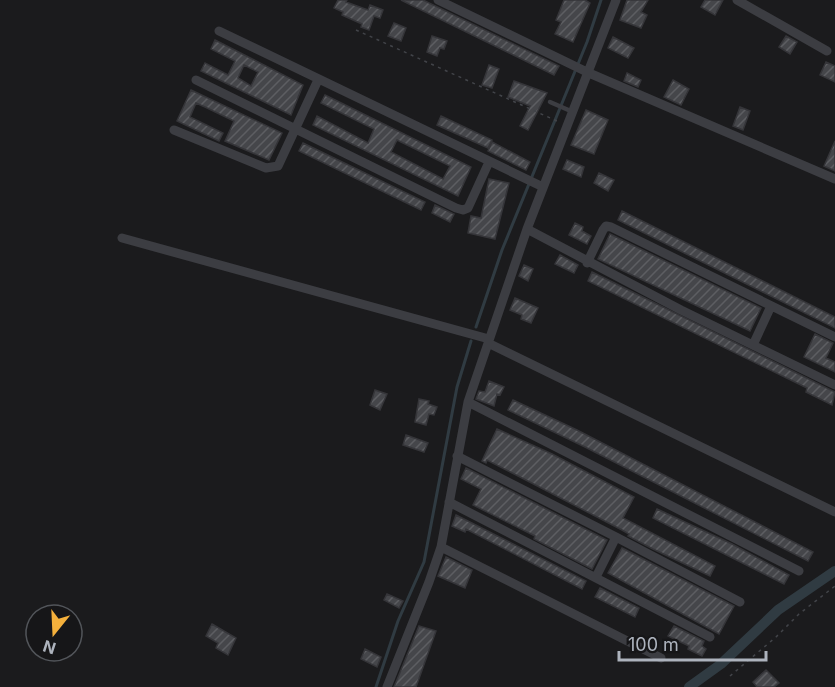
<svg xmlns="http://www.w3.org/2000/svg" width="835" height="687" font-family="Inter,sans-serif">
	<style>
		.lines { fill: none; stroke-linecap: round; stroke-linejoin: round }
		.stream { stroke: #303b42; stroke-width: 3 }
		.canal { stroke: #303b42; stroke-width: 10 }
		.building { fill: url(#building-hatch); stroke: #353539; stroke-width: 1.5; fill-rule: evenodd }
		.path { stroke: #424449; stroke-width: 1.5; stroke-dasharray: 3 4.5; stroke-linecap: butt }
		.lane { stroke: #3c3d42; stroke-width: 4.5 }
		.street { stroke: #3c3d42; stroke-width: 9 }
	</style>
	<defs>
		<pattern id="building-hatch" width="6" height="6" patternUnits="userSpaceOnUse" patternTransform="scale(1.5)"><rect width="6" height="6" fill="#45464a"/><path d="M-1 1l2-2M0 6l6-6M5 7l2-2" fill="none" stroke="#5d5e62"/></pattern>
	</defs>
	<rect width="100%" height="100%" fill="#1b1b1d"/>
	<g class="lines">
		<!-- stream -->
		<path class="stream" d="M476,327L502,250L587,42L601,0
			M376,687L398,621L424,562L457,387L471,341"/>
		<!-- canal -->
		<path class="canal" d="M689,687L721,664L778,610L835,571"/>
	</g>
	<!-- building -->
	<path class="building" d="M338,0H347L346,2L368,10L370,5L383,10L380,18L374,16L369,30L361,27L362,24L342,15L343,12L334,8Z
		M401,0H423L559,66L554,75Z
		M564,0H585L590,3L573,42L555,34L561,22L556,20Z
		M627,0H648L641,12L647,15L641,28L620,20Z
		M705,0H723L715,15L701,7Z
		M394,23L406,28L401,41L388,36Z
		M432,36L447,41L444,49L440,48L437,56L427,52Z
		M786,36L797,42L790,54L779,47Z
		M613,37L634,48L628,58L608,48Z
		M215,40L303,85L291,115L201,71L205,63L228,75L235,61L211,49ZM244,65L258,72L251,86L238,78Z
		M826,62L835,66V82L820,75Z
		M489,65L499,69L492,88L482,85Z
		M627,73L641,80L638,87L624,81Z
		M673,80L689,89L681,105L664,97Z
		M514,81L547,93L528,130L520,126L530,106L508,97Z
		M191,90L282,133L269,160L225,141L234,121L205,107L196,103L190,117L223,133L219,141L177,121Z
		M325,95L471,167L458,196L313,125L317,116L368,143L374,129L321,103ZM397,140L450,166L443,179L391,152Z
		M740,107L750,111L743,130L733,126Z
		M586,110L608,120L594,154L571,145Z
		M441,116L492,140L488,148L437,125Z
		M835,141V171L824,166Z
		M492,142L530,162L526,170L488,151Z
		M303,143L425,202L421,210L299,151Z
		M567,160L584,167L581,177L563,169Z
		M599,173L614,180L608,191L594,183Z
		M489,179L509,183L495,239L468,233L471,216L481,218Z
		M435,205L454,214L450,222L432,213Z
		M622,211L835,317V328L618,220Z
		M575,223L583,227L582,231L591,236L587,244L569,235Z
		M610,234L761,308L750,331L598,259Z
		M560,255L578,265L574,273L555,264Z
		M524,265L533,269L528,281L519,276Z
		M592,272L835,392L832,405L806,392L807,388L588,281Z
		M515,298L538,308L531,323L521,319L522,315L510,310Z
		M815,334L833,343L826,358L835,362V372L804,357Z
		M489,381L504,387L500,395L497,394L494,406L476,399L479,391L485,392Z
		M375,390L387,394L380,410L370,405Z
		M419,399L429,401L428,404L437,407L434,415L429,414L426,425L415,422Z
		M513,400L577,430L813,552L808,561L585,447L508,410Z
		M497,429L552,454L634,497L623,518L715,566L710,576L653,549L628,536L629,534L622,530L522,478L487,460L486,463L482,461Z
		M406,435L428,443L424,452L403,445Z
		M466,468L607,540L592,569L534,539L535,536L473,505L481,489L461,479Z
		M657,509L732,544L789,575L784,584L653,518Z
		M456,515L586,581L582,589L466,529L465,532L452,526Z
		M622,548L734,606L719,634L608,573Z
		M446,557L472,570L465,588L438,576Z
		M600,588L639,608L635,617L595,597Z
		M387,594L403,601L399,608L384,600Z
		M212,624L236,638L228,655L216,648L218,643L206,636Z
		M419,626L436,631L416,687H394Z
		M674,626L704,641L702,646L706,649L702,656L688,649L689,646L668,636Z
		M365,649L381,657L377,667L361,659Z
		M766,670L779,683L774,687H757L753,682Z"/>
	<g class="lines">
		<!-- path -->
		<path class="path" d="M356,30L559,122
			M730,676L776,637L799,614L835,586"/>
		<!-- lane -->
		<path class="lane" d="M550,102L573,112"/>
		<!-- street -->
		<path class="street" d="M438,0L589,73L835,179
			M737,0L827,51
			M219,31L543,187
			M196,80L456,208L463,210L468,208L489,162
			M174,130L266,168L278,166L318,80
			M527,229L681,310L835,385
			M122,238L489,339
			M587,263L603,230L606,226L611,227L835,337
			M488,343L835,512
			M753,345L771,306
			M468,402L799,571
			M457,456L616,537
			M449,502L710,637
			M441,547L661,658
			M596,577L616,537L740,602
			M387,687L429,582L441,547L468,402L527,229L616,0"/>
	</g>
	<!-- north arrow -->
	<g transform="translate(54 633) rotate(198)"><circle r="28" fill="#161618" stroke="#52555a" stroke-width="1.5"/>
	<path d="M0-4.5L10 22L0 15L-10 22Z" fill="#f4b03c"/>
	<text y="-9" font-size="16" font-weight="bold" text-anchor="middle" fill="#adb3bd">N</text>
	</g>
	<!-- scale -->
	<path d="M619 651v9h147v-9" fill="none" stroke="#adb3bd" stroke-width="3"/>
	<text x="628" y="651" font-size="18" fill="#adb3bd" stroke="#161618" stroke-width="4.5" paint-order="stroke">100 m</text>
</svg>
